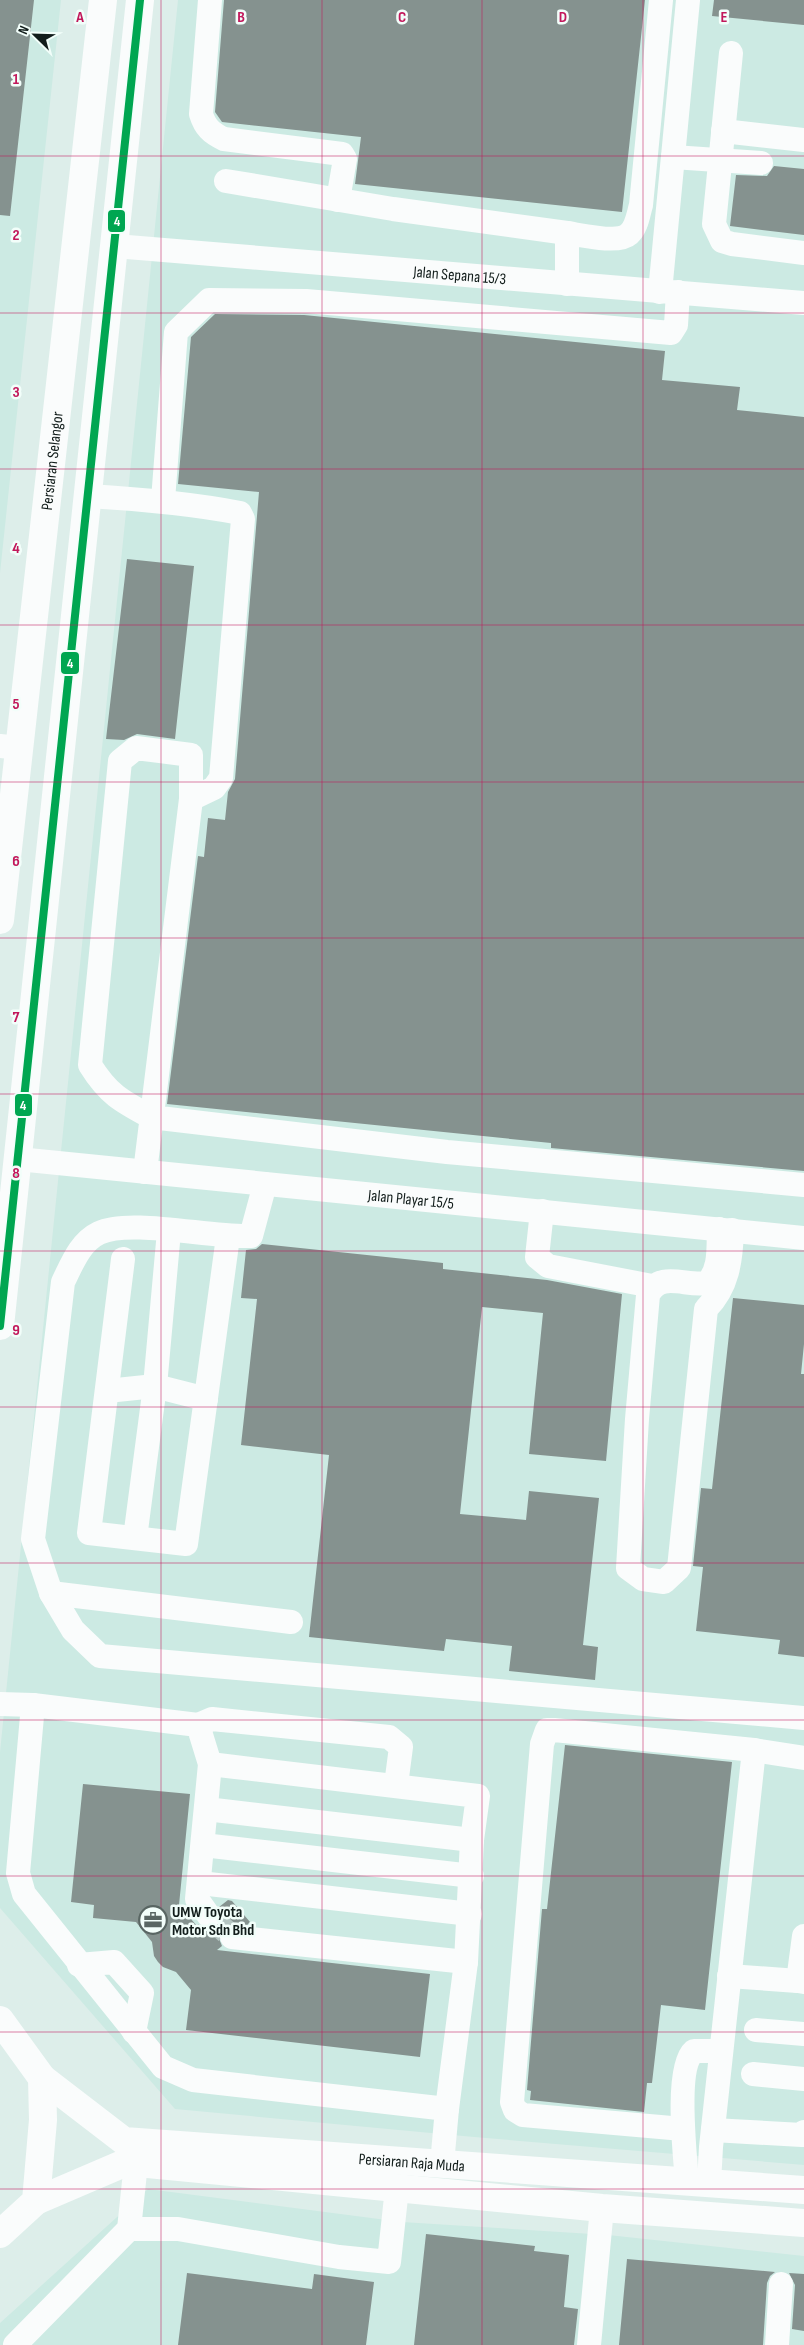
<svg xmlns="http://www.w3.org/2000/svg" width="804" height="2345" font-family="'Sofia Sans Condensed',sans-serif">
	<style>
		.built { fill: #cceae3 }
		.building { fill: #85928f }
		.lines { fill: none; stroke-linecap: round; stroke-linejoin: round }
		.minor-tunnel { stroke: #b4c4c1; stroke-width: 24; stroke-dasharray: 24 12; stroke-linecap: butt }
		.minor { stroke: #fafcfc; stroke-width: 24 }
		.major { stroke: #fafcfc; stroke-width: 28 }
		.bus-1-casing { stroke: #f2fefa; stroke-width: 11 }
		.bus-1 { stroke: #00a651; stroke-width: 8 }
		.grid { fill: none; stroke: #c2185b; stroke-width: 1; stroke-opacity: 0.55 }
		.labels { text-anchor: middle; stroke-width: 5; stroke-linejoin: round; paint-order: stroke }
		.street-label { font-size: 16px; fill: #121d1b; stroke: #f2fefa }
		.poi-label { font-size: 16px; font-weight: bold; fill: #121d1b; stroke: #f2fefa; text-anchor: start }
		.grid-label { font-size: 16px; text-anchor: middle; font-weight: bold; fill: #c2185b; stroke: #f2fefa; stroke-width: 5; stroke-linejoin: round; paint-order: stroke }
		.line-badge { stroke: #f2fefa; stroke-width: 2 }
		.badge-label { font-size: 14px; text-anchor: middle; font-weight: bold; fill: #fff }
	</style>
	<rect width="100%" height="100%" fill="#ddeeea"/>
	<!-- built -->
	<path class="built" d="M0,0H61L0,573Z
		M178,0H804V2165L474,2137L175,2109L0,1908V1752Z
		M148,2189L402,2222L608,2235L804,2256V2345H0V2323Z"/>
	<!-- building -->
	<path class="building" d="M0,0H34L10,216L0,215Z
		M224,0H645L622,212L355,184L361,137L222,122L215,112Z
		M714,0H804V25L712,16Z
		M774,166L804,169V235L730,226L736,175L767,176Z
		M215,314L304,315L665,351L662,380L740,387L737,410L804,417V1171L551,1148V1143L167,1104L198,856L204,857L208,818L225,820L228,792L235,779L259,492L178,484L191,337Z
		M127,559L194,566L175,739L137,734L124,740L106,739Z
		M262,1244L443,1263V1269L547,1280L622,1294L606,1461L529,1454L543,1313L482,1307L460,1514L526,1520L529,1491L599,1498L583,1645L598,1647L595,1680L509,1671L512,1646L446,1639L444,1651L309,1637L329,1455L241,1445L257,1299L241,1298L246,1250L256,1249Z
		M733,1298L804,1305V1344L801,1374H804V1657L778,1654L780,1640L696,1631L703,1567L693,1566L701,1488L712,1489Z
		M565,1745L732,1762L705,2010L661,2005L652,2083H647L644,2112L530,2100L531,2091L527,2090L542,1909H547Z
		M83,1784L190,1794L179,1905L197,1926L198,1924L204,1929L216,1927L221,1922L223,1914L219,1907L228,1900L232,1901L250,1922L247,1925L227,1924L221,1929L218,1936L222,1946L217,1950L430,1974L420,2057L186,2030L191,1990L176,1972L163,1967L158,1962L154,1956L152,1942L136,1922L93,1918L94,1905L71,1902Z
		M426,2234L535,2246L534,2251L569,2255L564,2307L578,2309L574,2345H414Z
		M627,2259L775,2272L770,2276L767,2283L763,2345H619Z
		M187,2273L312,2289L314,2274L374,2282L366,2345H178Z
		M789,2273L804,2274V2331L792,2329L795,2285Z"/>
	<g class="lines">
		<!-- minor-tunnel -->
		<path class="minor-tunnel" d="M209,1916L232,1937"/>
		<!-- minor -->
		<g class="minor">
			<path d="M210,0L201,114C205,127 211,133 224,139L342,154L345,159L338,200"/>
			<path d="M731,53L714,224L722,241L732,244L804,253"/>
			<path d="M723,131L804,140"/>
			<path d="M673,157L761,163"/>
			<path d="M226,181L393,209L567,233"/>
			<path id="s1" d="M115,246L804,303"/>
			<path d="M567,284V233C581,235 618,244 629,234C637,227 638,215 641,205L661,0"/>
			<path d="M660,292L688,0"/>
			<path d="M88,496C139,499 189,503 240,513L243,519L221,778L214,788L191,799"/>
			<path d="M163,500L176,332L209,300L306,301L671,333L676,325L678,292"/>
			<path d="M0,746L19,748"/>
			<path id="s2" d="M18,1159L804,1238"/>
			<path d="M145,1172L191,799V755L136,748L120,761L90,1065C108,1094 121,1101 151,1117L447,1152L804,1185"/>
			<path d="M265,1184L251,1236C211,1238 130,1218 99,1233C80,1242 72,1264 63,1282L33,1539L51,1593L73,1630L100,1656L804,1718"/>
			<path d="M542,1211L537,1257L548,1266L652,1286"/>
			<path d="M719,1229C718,1247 721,1269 707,1283C686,1287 660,1270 648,1295L637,1419L628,1568L643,1579L664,1582L679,1568L706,1309C728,1287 731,1260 732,1230"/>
			<path d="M123,1259L89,1533L186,1544L228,1237"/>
			<path d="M107,1391L155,1386L206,1399"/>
			<path d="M135,1538L155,1386L169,1231"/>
			<path d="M51,1593L291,1622"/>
			<path d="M0,1704L33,1705L198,1725L210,1764L197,1899L209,1916"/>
			<path d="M33,1705L18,1873L24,1894L163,2067L193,2080L447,2109L466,1962L472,1840L478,1796L210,1764"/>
			<path d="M198,1725L212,1719L389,1737L401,1747L396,1785"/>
			<path d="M206,1809L472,1840"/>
			<path d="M203,1845L472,1876"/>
			<path d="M200,1883L470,1914"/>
			<path d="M804,1936L798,1981L804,1982"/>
			<path d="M232,1937L466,1962"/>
			<path d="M79,1965L114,1962L142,1993L134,2032"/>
			<path d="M729,1976L798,1981"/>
			<path d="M756,2030L804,2034"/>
			<path d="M753,2074L804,2079"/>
			<path d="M683,2129L523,2115L515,2110L512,2102L542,1744L547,1730H554L754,1750L804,1758"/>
			<path d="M713,2130L802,2135L804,2132"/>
			<path d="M442,2164L447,2109"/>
			<path d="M687,2181C685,2156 675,2067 694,2051H721"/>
			<path d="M709,2183L711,2147L754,1750"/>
			<path d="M129,2229H178L339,2257L389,2262L397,2188"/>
			<path d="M15,2345L129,2229L136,2163"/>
			<path d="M589,2345L602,2208"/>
			<path d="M777,2345L781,2284"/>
		</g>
		<!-- major -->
		<g class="major">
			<path id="s3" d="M0,920L103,0"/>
			<path d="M0,1326L140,0"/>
			<path d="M0,2020L42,2078L43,2120L36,2201L0,2234"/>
			<path id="s4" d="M42,2078L124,2141L804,2190"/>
			<path d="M36,2201L127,2162L602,2208L804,2223"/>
		</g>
		<defs>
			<path id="bus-1" d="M0,1326L140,0"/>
		</defs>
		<!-- bus-1 casing -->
		<use href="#bus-1" class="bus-1-casing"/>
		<!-- bus-1 -->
		<use href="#bus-1" class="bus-1"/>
	</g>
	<!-- grid -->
	<path class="grid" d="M161,0V2345M322,0V2345M482,0V2345M643,0V2345M0,156H804M0,313H804M0,469H804M0,625H804M0,782H804M0,938H804M0,1094H804M0,1251H804M0,1407H804M0,1563H804M0,1720H804M0,1876H804M0,2032H804M0,2189H804"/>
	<!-- icons -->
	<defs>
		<symbol id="office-ring" viewBox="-11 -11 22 22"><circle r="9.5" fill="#f2fefa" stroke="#596663" stroke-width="1.5"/><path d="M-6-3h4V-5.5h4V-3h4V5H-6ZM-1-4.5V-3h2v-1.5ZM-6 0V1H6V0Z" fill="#596663"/></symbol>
	</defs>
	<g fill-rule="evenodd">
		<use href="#office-ring" x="137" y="1904" width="32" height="32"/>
	</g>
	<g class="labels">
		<!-- street labels -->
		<g class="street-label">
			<text dy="6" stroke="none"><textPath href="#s1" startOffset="346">Jalan Sepana 15/3</textPath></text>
			<text dy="6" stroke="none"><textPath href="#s3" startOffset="462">Persiaran Selangor</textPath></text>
			<text dy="6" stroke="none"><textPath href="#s2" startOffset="395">Jalan Playar 15/5</textPath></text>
			<text dy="6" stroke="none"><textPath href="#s4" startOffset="392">Persiaran Raja Muda</textPath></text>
		</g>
		<!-- poi labels -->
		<g class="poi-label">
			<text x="172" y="1917">UMW Toyota<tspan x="172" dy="18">Motor Sdn Bhd</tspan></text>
		</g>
	</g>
	<g class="grid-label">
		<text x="80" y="22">A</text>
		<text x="241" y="22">B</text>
		<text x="402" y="22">C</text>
		<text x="563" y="22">D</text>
		<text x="724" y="22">E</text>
		<text x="16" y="84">1</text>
		<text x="16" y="240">2</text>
		<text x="16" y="397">3</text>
		<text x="16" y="553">4</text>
		<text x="16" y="709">5</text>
		<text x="16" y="866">6</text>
		<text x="16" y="1022">7</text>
		<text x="16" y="1178">8</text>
		<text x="16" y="1335">9</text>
	</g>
	<g class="line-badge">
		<rect x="107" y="209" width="19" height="24" rx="5" fill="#00a651"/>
		<rect x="60" y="651" width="20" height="24" rx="5" fill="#00a651"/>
		<rect x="14" y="1093" width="19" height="24" rx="5" fill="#00a651"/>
	</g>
	<g class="badge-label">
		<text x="117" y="226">4</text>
		<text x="70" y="668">4</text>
		<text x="23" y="1110">4</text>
	</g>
	<!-- north arrow -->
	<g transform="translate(35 35) rotate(293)" stroke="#f2fefa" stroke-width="4" paint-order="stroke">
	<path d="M0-4L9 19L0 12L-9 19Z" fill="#121d1b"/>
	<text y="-8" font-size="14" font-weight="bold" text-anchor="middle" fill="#121d1b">N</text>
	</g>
</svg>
